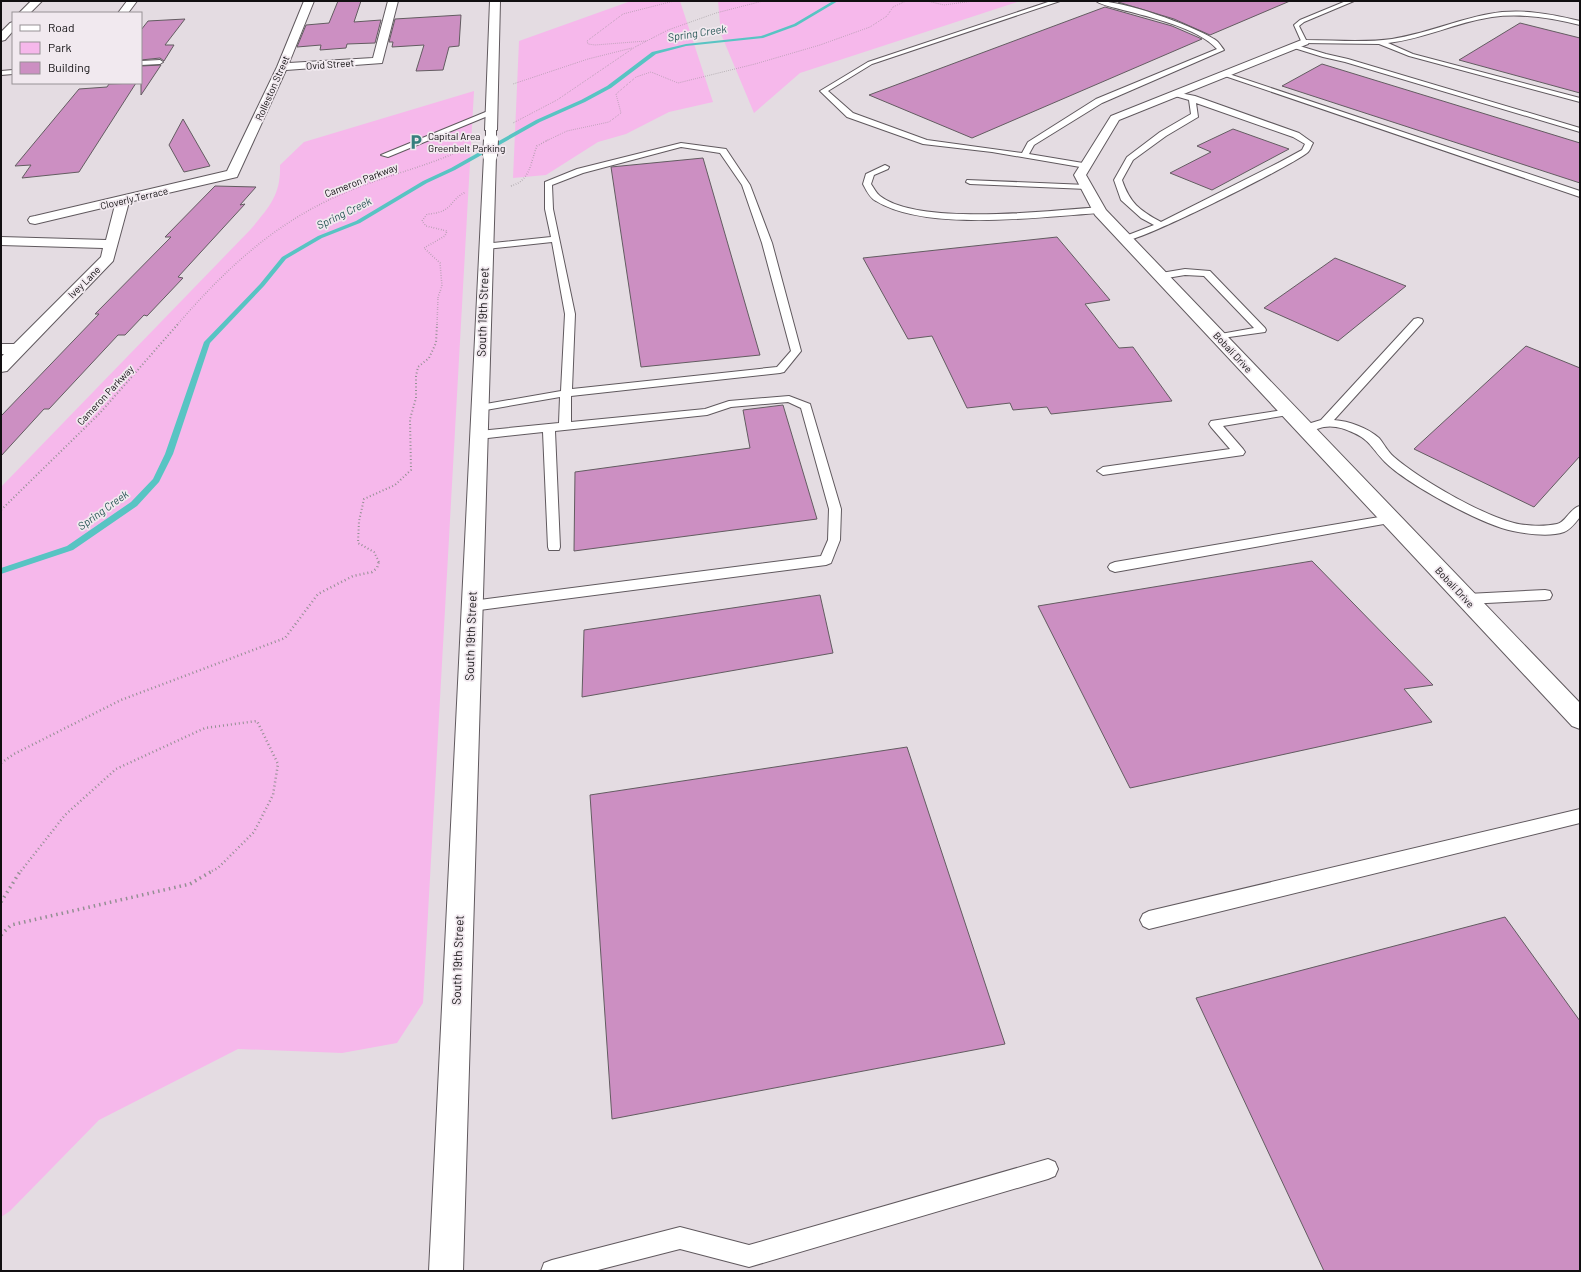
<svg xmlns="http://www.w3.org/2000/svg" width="1581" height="1272" font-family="Barlow,sans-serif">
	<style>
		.green { fill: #f6b8eb }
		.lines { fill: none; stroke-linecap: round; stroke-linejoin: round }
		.stream { fill: #58c4c3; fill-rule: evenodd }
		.building { fill: #cc8fc2; stroke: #635c61 }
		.service-casing { stroke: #60595e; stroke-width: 2 }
		.minor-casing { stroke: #60595e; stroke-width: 2 }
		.tertiary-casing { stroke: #60595e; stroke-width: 2 }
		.path-far4 { stroke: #948f93; stroke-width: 1; stroke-dasharray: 0.5 1.5; stroke-linecap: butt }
		.path-far3 { stroke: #948f93; stroke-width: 1.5; stroke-dasharray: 0.5 2; stroke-linecap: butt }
		.path-far2 { stroke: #948f93; stroke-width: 2; stroke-dasharray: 1 2.5; stroke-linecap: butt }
		.path-far1 { stroke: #948f93; stroke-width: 2.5; stroke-dasharray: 1 3; stroke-linecap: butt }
		.path { stroke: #948f93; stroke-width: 3.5; stroke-dasharray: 1.5 4; stroke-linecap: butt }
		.service { fill: #fff; fill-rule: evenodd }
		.minor { fill: #fff; fill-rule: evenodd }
		.tertiary { fill: #fff; fill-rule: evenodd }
		.tertiary-bridge-far1-casing { stroke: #60595e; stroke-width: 12; stroke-linecap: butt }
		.tertiary-bridge-casing { stroke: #60595e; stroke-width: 16; stroke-linecap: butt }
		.tertiary-bridge-far1 { stroke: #fff; stroke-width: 10 }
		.tertiary-bridge { stroke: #fff; stroke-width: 14 }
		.labels { text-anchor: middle; stroke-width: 3.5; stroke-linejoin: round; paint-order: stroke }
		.far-street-label { font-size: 10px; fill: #110f11; stroke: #f1e9ef }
		.far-poi-label { font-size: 10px; fill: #110f11; stroke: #f1e9ef; text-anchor: start }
		.far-water-label { font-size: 11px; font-style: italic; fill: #285756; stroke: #f1e9ef }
		.street-label { font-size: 12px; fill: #110f11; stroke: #f1e9ef }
	</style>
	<rect width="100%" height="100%" fill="#e4dce2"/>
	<!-- green -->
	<path class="green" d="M631,1H680L713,102L669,112L626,134L598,142L546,175L513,178L519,41Z
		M718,1H1020L800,73L754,113L721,34Z
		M474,91L423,1003L397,1043L342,1053L238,1049L99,1120L10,1211L1,1217V487L251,229C269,207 281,195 280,165L304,142Z"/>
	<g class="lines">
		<!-- stream -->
		<path class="stream" d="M833,1H838L796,26L763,38L686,46L656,54L611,88L585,102L540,122L455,170L427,183L360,223L322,238L286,259L264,286L210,343L173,454L159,482L137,506L73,550L1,574V568L67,546L131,502L153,479L165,454L204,342L260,284L282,257L318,236L356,221L423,181L451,168L536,120L581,100L607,86L652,52L686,44L761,36L794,24Z"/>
	</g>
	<!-- building -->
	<path class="building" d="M338,1H361L354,22L381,20L375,43L347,44L346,48L320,50L321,45L297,47L306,25L329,23Z
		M1121,1H1290L1210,35L1174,19L1118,2Z
		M1105,7L1172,26L1202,39L972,138L869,95Z
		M461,15L459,46L449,47L443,70L416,71L424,45L392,47L393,42H389L395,19Z
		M185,19L165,45H174L164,61L160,58L141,60V30L148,21Z
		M1520,23L1580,38V93L1459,60Z
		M1322,64L1580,143V183L1282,86Z
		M161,65L141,95V66Z
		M136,83L79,172L22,178L31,165L15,166L79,89L107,87L109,84Z
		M183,119L210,166L184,172L169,145Z
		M1233,129L1289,149L1212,190L1170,173L1211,152L1197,146Z
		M703,158L760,355L641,367L611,167Z
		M215,186L256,187L240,205L245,204L178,277L183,278L147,316L144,315L125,335H118L49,409H44L1,456V416L99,314H95L171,237H165Z
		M1057,237L1110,300L1085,304L1119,348L1133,347L1172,401L1051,414L1047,407L1013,410L1010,403L967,408L932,336L908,339L863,258Z
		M1335,258L1406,286L1338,341L1264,308Z
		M1526,346L1580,368V456L1534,507L1414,449Z
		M783,405L817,519L574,551L575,472L750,448L743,410Z
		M1312,561L1433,685L1404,689L1432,722L1130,788L1038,606Z
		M820,595L833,653L582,697L584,630Z
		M907,747L1005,1044L612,1119L590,795Z
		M1505,917L1580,1021V1271H1324L1196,998Z"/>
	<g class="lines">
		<defs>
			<path id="service" d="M1051,1H1060L872,64L828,91L853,113L927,140L1022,153L1028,142L1096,99L1217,49C1198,28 1150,17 1123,10C1114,7 1103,6 1096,1C1124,1 1189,24 1214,39C1218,41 1221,46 1224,50L1102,103L1034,145L1029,154L1089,164L1090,166L1086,168L992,152L923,144L847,117L820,91L868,62Z
				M1346,1H1354L1304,22L1299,26L1306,40C1335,40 1363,43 1392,39C1425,34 1456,20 1489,14C1520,8 1551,14 1580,21V25C1551,18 1522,13 1492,17C1457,22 1424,39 1388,43L1413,54L1580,98V102L1409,56L1379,44L1302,43L1294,25L1300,20Z
				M1293,44L1326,54L1348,59L1580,128V132L1345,62L1323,57L1291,47L1290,46Z
				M141,61L160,60L163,62L160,64L141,65Z
				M13,70V74L1,75V71Z
				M1222,73H1226L1580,191V197L1222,75Z
				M1175,92L1195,96L1299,133L1313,143C1311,146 1310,151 1307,153C1289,167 1136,244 1123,241V237L1154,225L1141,218L1121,200L1114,180L1127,157L1160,132L1191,114L1189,100L1175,96ZM1196,103L1293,137L1305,144L1302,150L1280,162L1161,222C1139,210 1130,203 1122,180L1133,160L1166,136L1198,117Z
				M488,111L495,113L388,157L381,155Z
				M681,143L726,149L750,185L772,243L801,351L784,372L780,373L571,396V422L705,409L729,401L789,396L810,404L841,509L840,540L831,563L826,565L472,611L467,610L465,606L467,602L472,601L821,556L828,540L829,509L801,408L788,402L731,407L707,415L555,431L560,547L559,550H549L548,547L543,432L479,439L473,435L479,431L559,423L560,397L480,411L474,408L480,405L561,391L565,314L552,242L486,249L481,246L483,244L551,237L545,209V182L577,169ZM681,147L720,153L742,185L762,243L791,351L777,367L572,389L575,314L553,209L552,185L583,173Z
				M885,165L889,167L888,169L874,175L871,184C874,188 876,193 880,196C918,226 1050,211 1099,207L1103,210L1099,213C1040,217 926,232 876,201C870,198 866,190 863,184L866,174Z
				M967,180L1087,185L1091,187L1087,189L970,184L966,182Z
				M1185,269L1210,271L1265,328L1266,330L1265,332L1215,339L1214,337L1215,335L1254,328L1204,276L1185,275L1161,279L1156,276L1161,273Z
				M1418,318L1422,319L1423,321L1422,323L1334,420C1349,421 1368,428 1379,438C1384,444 1388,452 1394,457C1421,480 1480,514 1514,523C1526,526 1544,527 1557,524C1566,522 1570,508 1580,506V517C1576,522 1570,530 1564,532C1550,537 1528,534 1513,531C1482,525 1407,484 1385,462C1373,450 1370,440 1354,433C1346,429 1334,425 1324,427C1317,428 1309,434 1301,432L1299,429L1301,426L1321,420L1414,319Z
				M1290,409L1294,410L1296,412L1294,414L1223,426L1243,449L1245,452L1243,455L1103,475L1097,471L1103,467L1230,449L1211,427L1209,424L1211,421Z
				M1391,515L1395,516L1397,519L1395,522L1115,572L1110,570L1108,567L1110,564L1115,562Z
				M1545,590L1550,591L1552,595L1550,599L1545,600L1467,604L1462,603L1460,599L1462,595L1467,594Z
				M1580,809V823L1149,929L1143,926L1140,920L1143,914L1149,911Z
				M1048,1159L1055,1162L1058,1169L1055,1176L1048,1179L749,1267L680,1249L594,1271H541L544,1263L552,1260L680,1227L749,1245Z"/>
			<path id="minor" d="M31,1H42L30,13H19Z
				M127,1H137L128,13H118Z
				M304,1H314L289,63L373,58L388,1H398L382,63L286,70L237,177L129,202L113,261L7,371L1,372V357L4,354H1V344H14L101,257L103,248L1,245V237L106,240L115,205L35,224L30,223L28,220L30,217L35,216L227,171L277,67Z
				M13,22V31L5,40L1,41V32L10,23Z
				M1304,39L1309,42L1308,44L1119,120L1086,175L1106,210L1580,703V729L1572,726L1095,215L1074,175L1111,116Z"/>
			<path id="tertiary" d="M490,1H500L497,130L491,134L485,130Z
				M490,152L496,156L463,1271H429L484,156Z"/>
		</defs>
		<!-- service casing -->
		<use href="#service" class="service-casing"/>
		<!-- minor casing -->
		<use href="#minor" class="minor-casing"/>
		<!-- tertiary casing -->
		<use href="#tertiary" class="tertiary-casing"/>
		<!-- path-far4 -->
		<path class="path-far4" d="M927,1L944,5L973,1
			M646,41L595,45L588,44L587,41L623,14L674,1
			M513,84L588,59L632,48
			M513,123L557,100L635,47L668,30L716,13L763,1
			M546,141L567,131L609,122L621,113L616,94L636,77L651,72L678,83L755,64L820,45L870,27L887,16L893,7L906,1"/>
		<!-- path-far3 -->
		<path class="path-far3" d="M511,186C531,180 530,163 537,146L548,140
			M177,325C229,265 280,218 354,189C391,174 432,165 468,147
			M437,325L438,297L442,286L440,263L424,248L445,236L447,231L426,226L422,221L427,214C454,213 449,199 466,192"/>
		<!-- path-far2 -->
		<path class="path-far2" d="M1,510L100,413L178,324
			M379,562L374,552L358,543L359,521L364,499L395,485L411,470L410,419L416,398V376L418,367L429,358L436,343L437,324"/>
		<!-- path-far1 -->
		<path class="path-far1" d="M1,763L14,754L121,700L285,638L318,594L353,576L372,572L377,568L379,561
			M21,871L65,815L116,769L205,728L257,721L278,764L273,795L254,832L218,868L212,871"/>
		<!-- path -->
		<path class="path" d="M1,902L21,870
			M1,935L11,925L190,884L214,870"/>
		<!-- service -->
		<use href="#service" class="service"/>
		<!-- minor -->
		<use href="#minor" class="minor"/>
		<!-- tertiary -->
		<use href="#tertiary" class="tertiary"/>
		<defs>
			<path id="tertiary-bridge-far1" d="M491,141V130"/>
			<path id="tertiary-bridge" d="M490,156L491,140"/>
		</defs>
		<!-- tertiary-bridge-far1 casing -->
		<use href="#tertiary-bridge-far1" class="tertiary-bridge-far1-casing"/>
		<!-- tertiary-bridge casing -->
		<use href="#tertiary-bridge" class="tertiary-bridge-casing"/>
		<!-- tertiary-bridge-far1 -->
		<use href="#tertiary-bridge-far1" class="tertiary-bridge-far1"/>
		<!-- tertiary-bridge -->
		<use href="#tertiary-bridge" class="tertiary-bridge"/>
	</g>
	<!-- icons -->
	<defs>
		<symbol id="parking-bare" viewBox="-9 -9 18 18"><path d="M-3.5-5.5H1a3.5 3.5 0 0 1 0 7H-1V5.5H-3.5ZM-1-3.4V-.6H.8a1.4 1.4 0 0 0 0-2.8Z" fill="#367f7e" stroke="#f1e9ef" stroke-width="2.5" paint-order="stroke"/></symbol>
	</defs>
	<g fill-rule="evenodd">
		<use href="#parking-bare" x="405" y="131" width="22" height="22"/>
	</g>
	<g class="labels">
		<!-- far-street labels -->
		<g class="far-street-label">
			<text transform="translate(330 64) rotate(-4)" y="4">Ovid Street</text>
			<text transform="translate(272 88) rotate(-66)" y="4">Rolleston Street</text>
			<text transform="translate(361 180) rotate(-21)" y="4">Cameron Parkway</text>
			<text transform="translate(134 198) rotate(-13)" y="4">Cloverly Terrace</text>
			<text transform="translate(84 282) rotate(-45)" y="4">Ivey Lane</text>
			<text transform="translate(1233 352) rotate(47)" y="4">Bobali Drive</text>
			<text transform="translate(105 395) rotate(-47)" y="4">Cameron Parkway</text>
			<text transform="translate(1455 587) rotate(47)" y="4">Bobali Drive</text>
		</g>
		<!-- far-poi labels -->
		<g class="far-poi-label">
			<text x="428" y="140">Capital Area<tspan x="428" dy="12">Greenbelt Parking</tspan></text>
		</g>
		<!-- far-water labels -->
		<g class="far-water-label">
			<text transform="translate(697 33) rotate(-9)" y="4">Spring Creek</text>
			<text transform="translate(344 213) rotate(-26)" y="4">Spring Creek</text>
			<text transform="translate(103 510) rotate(-36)" y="4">Spring Creek</text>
		</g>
		<!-- street labels -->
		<g class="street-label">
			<text transform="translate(483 312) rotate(-88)" y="4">South 19th Street</text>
			<text transform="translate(471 636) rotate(-88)" y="4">South 19th Street</text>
			<text transform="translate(458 960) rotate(-88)" y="4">South 19th Street</text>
		</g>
	</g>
	<!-- border -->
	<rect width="1581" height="1272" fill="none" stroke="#110f11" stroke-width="4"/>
	<!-- legend -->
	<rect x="12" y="12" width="130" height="72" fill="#f1e9ef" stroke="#979296"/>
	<rect x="20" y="25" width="20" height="6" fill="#ffffff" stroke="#979296"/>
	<text x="48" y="32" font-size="12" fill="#110f11">Road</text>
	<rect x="20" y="42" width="20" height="12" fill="#f6b8eb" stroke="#979296"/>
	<text x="48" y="52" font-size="12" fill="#110f11">Park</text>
	<rect x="20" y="62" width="20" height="12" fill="#cc8fc2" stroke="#979296"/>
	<text x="48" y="72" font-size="12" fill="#110f11">Building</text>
</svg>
